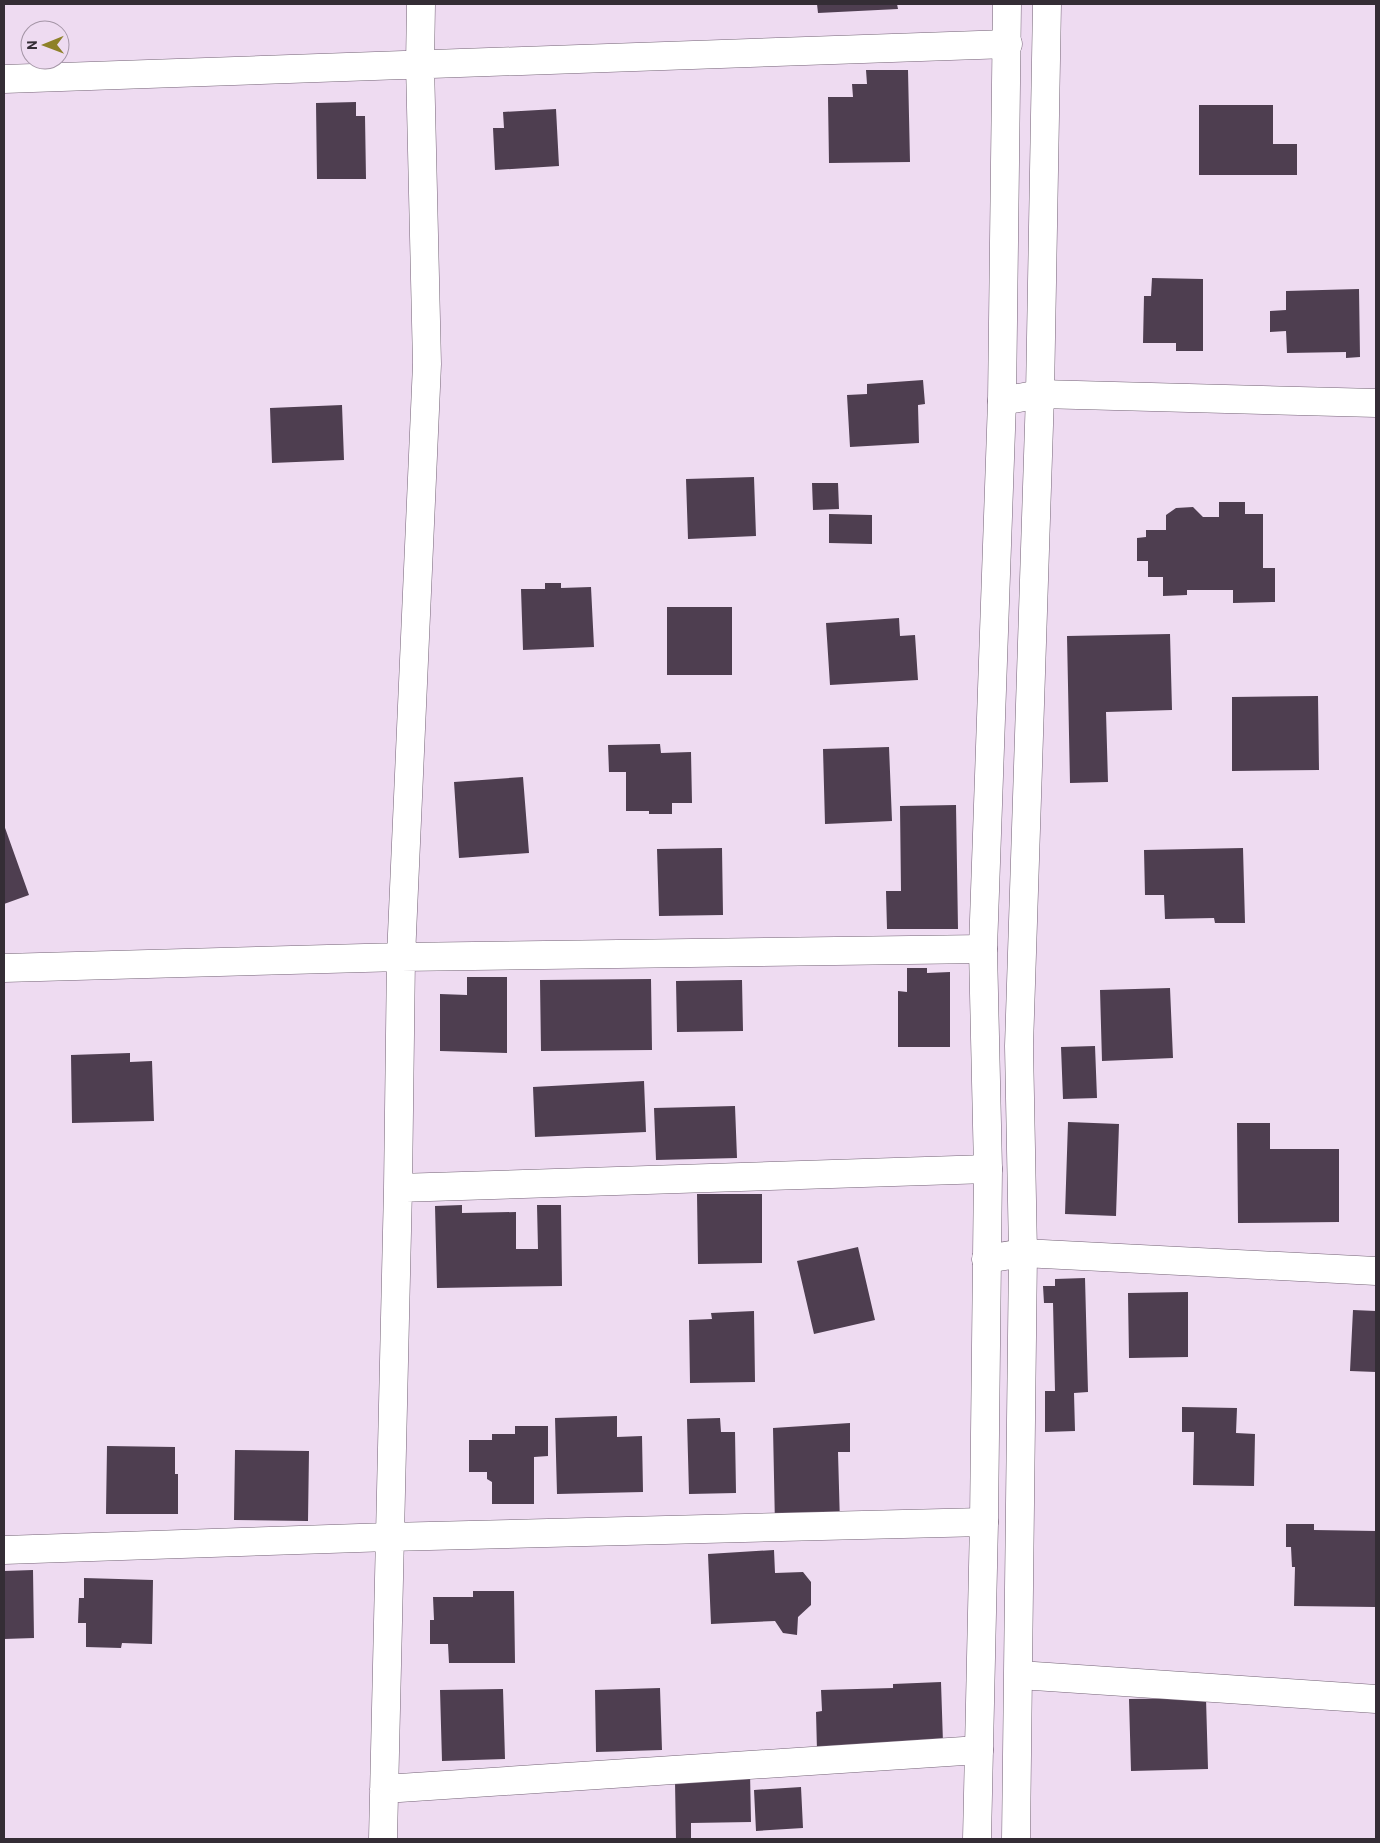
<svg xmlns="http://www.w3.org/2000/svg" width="1380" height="1843" font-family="Barlow,sans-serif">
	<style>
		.building { fill: #4e3e50 }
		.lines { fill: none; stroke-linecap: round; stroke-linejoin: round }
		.street-casing { stroke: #746376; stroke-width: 29 }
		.secondary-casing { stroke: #746376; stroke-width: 29 }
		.street { stroke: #fff; stroke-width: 28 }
		.secondary { stroke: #fff; stroke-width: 28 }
	</style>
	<rect width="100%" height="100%" fill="#eedbf1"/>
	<!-- building -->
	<path class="building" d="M817,4H897L898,9L818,13Z
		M866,70H908L910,162L829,163L828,97H853L852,84H867Z
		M356,102V116H365L366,179H317L316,103Z
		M1199,105H1273V144H1297V175H1199Z
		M556,109L559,166L495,170L493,128H504L503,112Z
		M1152,278L1203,279V351H1176V343H1143L1144,296H1151Z
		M1359,289L1360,357L1346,358V352L1287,353L1286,331L1270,332V311L1286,310V291Z
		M923,380L925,404L918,405L919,443L850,447L847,395L867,394V384Z
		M342,405L344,460L272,463L270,408Z
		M754,477L756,536L688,539L686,479Z
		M812,483H838L839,509L813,510Z
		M1219,502H1245V514H1263V568H1275V602L1233,603V590H1187V595L1163,596V577H1148V561H1137V538L1146,537V530H1166V515L1176,508L1193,507L1203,517H1219Z
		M829,514L872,515V544L829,543Z
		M545,583H561V588L591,587L594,647L523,650L521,589H545Z
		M667,607H732V675H667Z
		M899,618L900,636L915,635L918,680L830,685L826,623Z
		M1170,634L1172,710L1106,712L1108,782L1070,783L1067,636Z
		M1318,696L1319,770L1232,771V697Z
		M660,744L661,753L691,752L692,803H672V814H649V811H626V772H609L608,745Z
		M889,747L892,821L825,824L823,749Z
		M523,777L529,853L459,858L454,782Z
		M956,805L958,929H887L886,891H901L900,806Z
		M4,825L29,895L4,904Z
		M722,848L723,915L659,916L657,849Z
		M1243,848L1245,923H1215L1214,918L1165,919L1164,895H1145L1144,850Z
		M907,968H927V973L950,972V1047H898V991L907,992Z
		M467,977H507V1053L440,1051V994L467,995Z
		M651,979L652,1050L541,1051L540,980Z
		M742,980L743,1031L677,1032L676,981Z
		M1170,988L1173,1058L1102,1061L1100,990Z
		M1095,1046L1097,1098L1063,1099L1061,1047Z
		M130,1053V1062L152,1061L154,1121L72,1123L71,1055Z
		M644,1081L646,1132L535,1137L533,1087Z
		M735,1106L737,1158L656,1160L654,1108Z
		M1068,1122L1119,1124L1116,1216L1065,1214Z
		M1237,1123H1270V1149H1339V1222L1238,1223Z
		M697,1194H762V1263L698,1264Z
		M462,1205V1213L516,1212V1249H538L537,1205H561L562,1286L437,1288L435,1206Z
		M858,1247L875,1320L814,1334L797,1261Z
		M1085,1278L1088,1392L1074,1393L1075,1431L1045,1432V1391H1055L1053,1303H1044L1043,1286H1055V1279Z
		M1188,1292V1357L1129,1358L1128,1293Z
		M1353,1310L1376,1311V1372L1350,1371Z
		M754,1311L755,1382L690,1383L689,1320L712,1319L711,1313Z
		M1182,1407L1237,1408L1236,1433L1255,1434L1254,1486L1193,1485L1194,1432H1182Z
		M617,1416V1437L642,1436L643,1492L557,1494L555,1418Z
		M720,1418L721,1432H735L736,1493L689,1494L687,1419Z
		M850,1423V1452H838L840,1524L775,1526L773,1428Z
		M515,1426H548V1456L534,1457V1504H492V1482L487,1479V1472H469V1440H492V1434H515Z
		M107,1446L175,1447V1474H178V1514H106Z
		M235,1450L309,1451L308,1521L234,1520Z
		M1286,1524H1314V1530L1376,1531V1607L1294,1606L1295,1567H1292L1291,1547H1286Z
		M774,1550L775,1573L803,1572L811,1582V1605L798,1617L797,1635L783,1633L775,1621L711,1624L708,1554Z
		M33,1570L34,1638L4,1639V1571Z
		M84,1578L153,1580L152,1644L122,1643L121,1648L86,1647V1623H78L79,1598H84Z
		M473,1591H514L515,1663H449L448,1644H430V1620H434L433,1597H473Z
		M941,1682L943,1743L817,1751L816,1712L822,1711L821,1690L893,1688V1684Z
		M660,1688L662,1750L596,1752L595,1690Z
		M503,1689L505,1759L442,1761L440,1690Z
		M1206,1698L1208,1769L1131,1771L1129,1699Z
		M750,1772L751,1822L691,1823V1839H676L675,1782Z
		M801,1787L803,1828L756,1831L754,1790Z"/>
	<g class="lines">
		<defs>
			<path id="street" d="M4,79L1008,44
				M1002,401L1040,394L1376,403
				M4,968L401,957L983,949
				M398,1188L988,1169
				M986,1259L1023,1253L1376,1271
				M4,1550L389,1537L984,1522
				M1019,1675L1376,1699
				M384,1789L979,1750
				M383,1839L398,1188L401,957L427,364L420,64L421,4"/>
			<path id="secondary" d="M977,1839L984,1522L988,1169L983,949L1002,401L1007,4
				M1016,1839L1023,1253L1019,1046L1040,394L1047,4"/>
		</defs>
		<!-- street casing -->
		<use href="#street" class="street-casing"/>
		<!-- secondary casing -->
		<use href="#secondary" class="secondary-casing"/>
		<!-- street -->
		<use href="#street" class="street"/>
		<!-- secondary -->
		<use href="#secondary" class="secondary"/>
	</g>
	<!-- border -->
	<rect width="1380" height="1843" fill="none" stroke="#342d35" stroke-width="10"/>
	<!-- north arrow -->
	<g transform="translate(45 45) rotate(269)"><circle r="24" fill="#eedbf1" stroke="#a495a6"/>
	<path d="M0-4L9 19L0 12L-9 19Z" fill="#8e8128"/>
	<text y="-8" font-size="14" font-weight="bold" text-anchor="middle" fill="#342d35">N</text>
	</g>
</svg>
